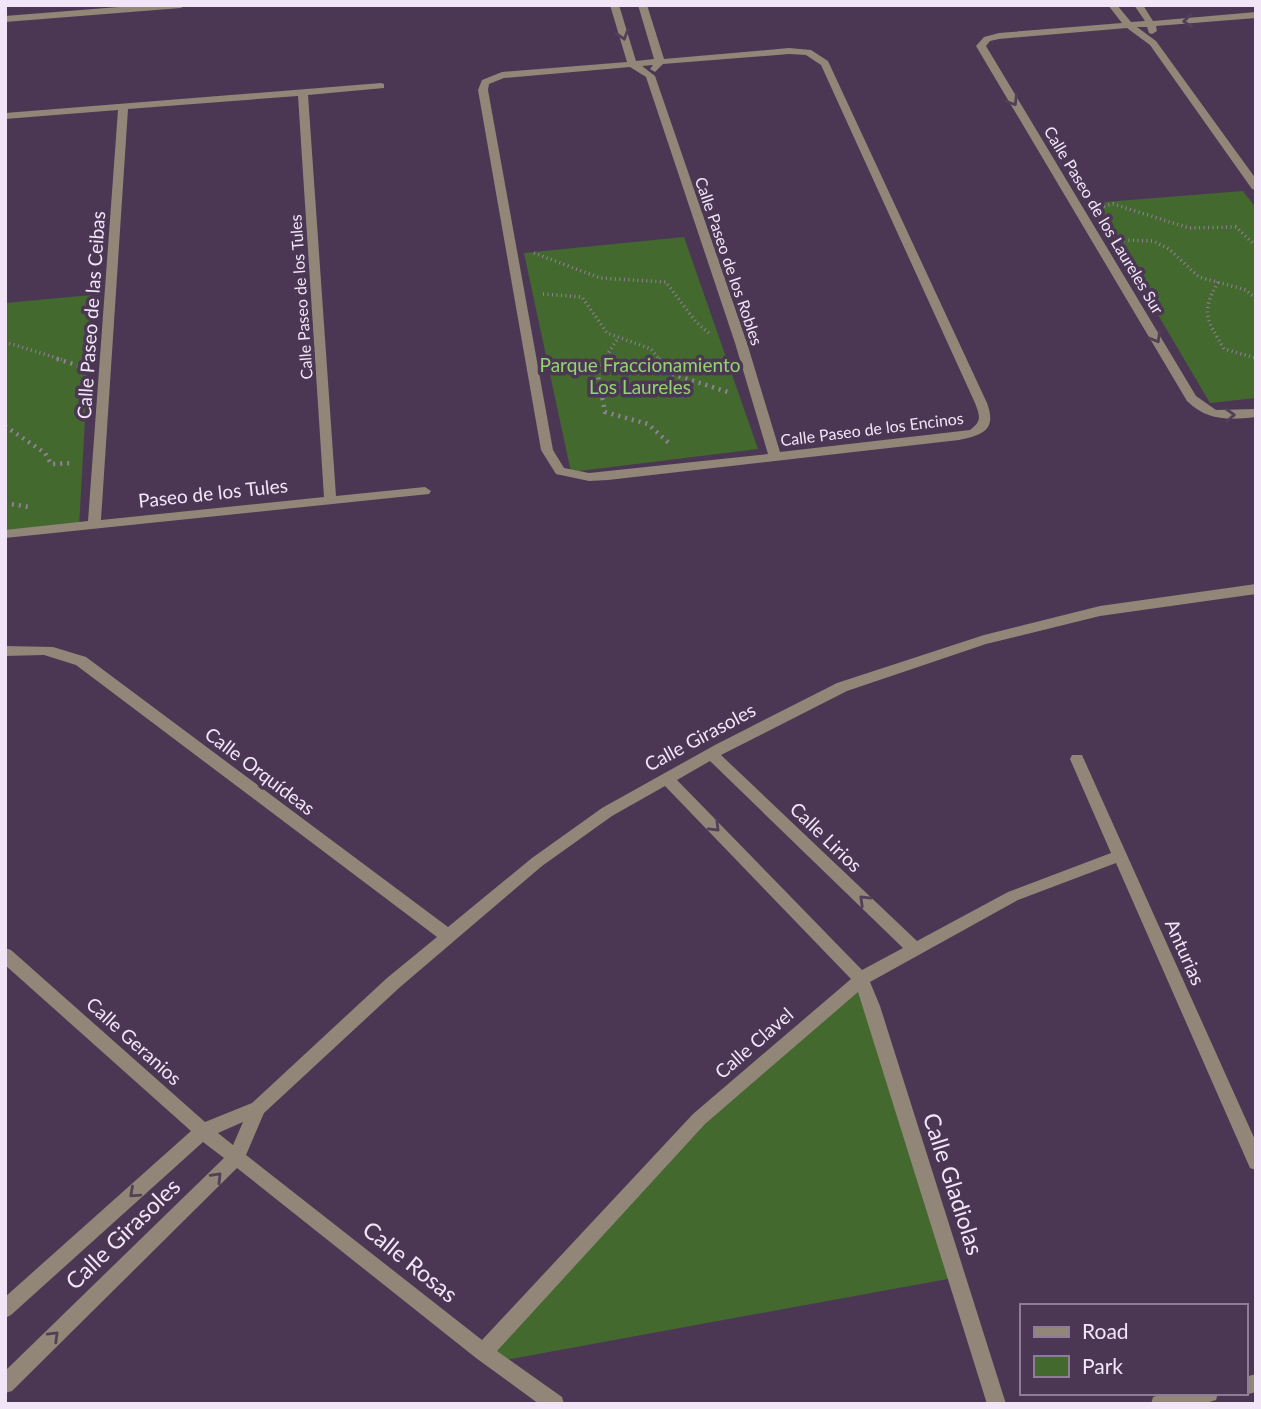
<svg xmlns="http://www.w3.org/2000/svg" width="1261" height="1409" font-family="Lato,sans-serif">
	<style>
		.green { fill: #44692f }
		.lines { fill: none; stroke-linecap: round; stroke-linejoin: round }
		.path-far1 { stroke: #918099; stroke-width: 3.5; stroke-dasharray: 1 3.5; stroke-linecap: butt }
		.path { stroke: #918099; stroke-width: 4.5; stroke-dasharray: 2 5; stroke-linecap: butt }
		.minor { fill: #918677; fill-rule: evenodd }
		.oneway { stroke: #523f58 }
		.labels { text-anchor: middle; stroke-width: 7; stroke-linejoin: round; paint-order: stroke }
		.far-street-label { font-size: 16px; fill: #f2e5f8; stroke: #4b3754 }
		.street-label { font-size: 19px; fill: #f2e5f8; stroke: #4b3754 }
		.park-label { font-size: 19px; fill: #91d56b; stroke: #4b3754 }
		.near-street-label { font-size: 23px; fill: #f2e5f8; stroke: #4b3754 }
	</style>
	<rect width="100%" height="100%" fill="#4b3754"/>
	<!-- green -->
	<path class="green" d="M1243,191L1256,208V398L1210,403L1092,203Z
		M684,237L758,449L571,472L524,253Z
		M92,295L79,527L5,534V303Z
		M861,982L953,1278L483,1364L643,1180Z"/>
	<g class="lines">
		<!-- path-far1 -->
		<path class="path-far1" d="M1104,206L1113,204L1189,228L1236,227L1256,246
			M1124,240L1153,241L1169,249L1199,277L1246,290L1256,299
			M534,253L600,278L666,282L696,322L711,335
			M1218,282C1200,314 1207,319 1224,349L1256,358
			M543,294L582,297L607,333L651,349L660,360
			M5,342L63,360
			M604,360L618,338"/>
		<!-- path -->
		<path class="path" d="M57,359L80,366
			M605,359L597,371L605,412L648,424L671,445
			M658,359L669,373L731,393
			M5,426L45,453L51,464L74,463
			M5,503L29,507"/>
		<!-- minor -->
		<path class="minor" d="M144,5H185L181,8L5,22V16Z
			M610,5H619L636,61L654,59L638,5H647L664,59L789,48L811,50L828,61L987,403C997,430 983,435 959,440L608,480L589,481L556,474L541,450L478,90L482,80L502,72L627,62ZM789,54L806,55L821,65L975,403C980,416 982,421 970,430L780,452L747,343L655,76L642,66L653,65L650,69L655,72L663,64ZM630,67L646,77L735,343L768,454L589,473L564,468L553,450L488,90L489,84L504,78Z
			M1108,5H1117L1131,22L1145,21L1134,5H1143L1153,21L1256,12V18L1156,26L1157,31L1152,34L1149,33L1147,27H1137L1156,41L1256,179V190L1252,189L1150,45L1127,28L999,39L990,41L986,46L1196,396L1216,410L1256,409V417C1229,420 1207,421 1187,401L976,46L984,37L999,33L1122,23Z
			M381,83L384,84V88L308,95L336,496L425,487L431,491L429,494L5,538V530L88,521L118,110L5,119V113ZM298,96L324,497L101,520L128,109Z
			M1256,584V594L1100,616L986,644L847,691L721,755L917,941L1008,892L1111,853L1070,759L1072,755H1082L1256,1142V1170L1250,1168L1116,863L1018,900L870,982L880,1006L1006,1404H987L858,992L705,1124L497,1351L562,1397L564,1404H539L476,1358L237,1168L12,1391L5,1393V1371L224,1158L203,1142L11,1315L5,1318V1297L191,1131L5,965V948L11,950L205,1122L252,1103L387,978L437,937L76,665L44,655L5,656V646L53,647L86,657L448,927L532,858L602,808L715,745L837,683L984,635L1100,606ZM710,761L903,948L862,970L677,780ZM665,786L851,979L693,1114L482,1340L246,1155L264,1113L399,988L542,866L612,816ZM243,1122L233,1145L218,1133Z
			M1256,1374V1392L1245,1395L1240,1393H1245V1377Z
			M1166,1393H1218L1216,1400L1203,1404H1151L1153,1397Z"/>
	</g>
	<!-- one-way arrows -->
	<defs><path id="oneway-chevron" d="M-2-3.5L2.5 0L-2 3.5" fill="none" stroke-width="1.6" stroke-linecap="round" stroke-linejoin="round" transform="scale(1.75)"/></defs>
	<g class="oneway">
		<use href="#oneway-chevron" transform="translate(1188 21) rotate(175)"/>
		<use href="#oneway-chevron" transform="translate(623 35) rotate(73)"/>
		<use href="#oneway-chevron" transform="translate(1013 101) rotate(58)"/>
		<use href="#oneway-chevron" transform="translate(1156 338) rotate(60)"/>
		<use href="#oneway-chevron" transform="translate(1230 415) rotate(-2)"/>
		<use href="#oneway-chevron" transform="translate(715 827) rotate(45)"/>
		<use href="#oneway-chevron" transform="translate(864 900) rotate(-136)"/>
		<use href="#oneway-chevron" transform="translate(217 1177) rotate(-46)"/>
		<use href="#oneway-chevron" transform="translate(134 1193) rotate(138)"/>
		<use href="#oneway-chevron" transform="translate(54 1336) rotate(-44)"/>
	</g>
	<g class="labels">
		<!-- far-street labels -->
		<g class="far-street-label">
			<text transform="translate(1104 220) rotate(59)" y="6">Calle Paseo de los Laureles Sur</text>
			<text transform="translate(729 261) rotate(71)" y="6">Calle Paseo de los Robles</text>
			<text transform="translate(301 297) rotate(-94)" y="6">Calle Paseo de los Tules</text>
			<text transform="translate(872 429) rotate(-7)" y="6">Calle Paseo de los Encinos</text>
		</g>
		<!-- street labels -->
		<g class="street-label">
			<text transform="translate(91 315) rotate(-86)" y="7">Calle Paseo de las Ceibas</text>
			<text transform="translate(213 493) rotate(-6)" y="7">Paseo de los Tules</text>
			<text transform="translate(700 737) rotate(-28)" y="7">Calle Girasoles</text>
			<text transform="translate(260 771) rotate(37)" y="7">Calle Orquídeas</text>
			<text transform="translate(826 837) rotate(44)" y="7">Calle Lirios</text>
			<text transform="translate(1185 952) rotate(66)" y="7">Anturias</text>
			<text transform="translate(134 1041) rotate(42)" y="7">Calle Geranios</text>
			<text transform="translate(754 1043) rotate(-41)" y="7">Calle Clavel</text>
		</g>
		<!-- park labels -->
		<g class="park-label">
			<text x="640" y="372">Parque Fraccionamiento<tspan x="640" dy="22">Los Laureles</tspan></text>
		</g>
		<!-- near-street labels -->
		<g class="near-street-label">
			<text transform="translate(953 1184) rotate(72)" y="8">Calle Gladiolas</text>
			<text transform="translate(123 1234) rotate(-44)" y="8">Calle Girasoles</text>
			<text transform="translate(410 1262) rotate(39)" y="8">Calle Rosas</text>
		</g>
	</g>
	<!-- border -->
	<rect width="1261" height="1409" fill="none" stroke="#f2e5f8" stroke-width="14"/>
	<!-- legend -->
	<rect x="1020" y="1304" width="228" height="91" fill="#4b3754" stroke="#8e7d96" stroke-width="2"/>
	<rect x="1034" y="1327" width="35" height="10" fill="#918677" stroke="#8e7d96" stroke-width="2"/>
	<text x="1082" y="1339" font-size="21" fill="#f2e5f8">Road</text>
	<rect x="1034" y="1356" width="35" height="21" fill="#44692f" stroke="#8e7d96" stroke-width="2"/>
	<text x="1082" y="1374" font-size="21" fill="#f2e5f8">Park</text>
</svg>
